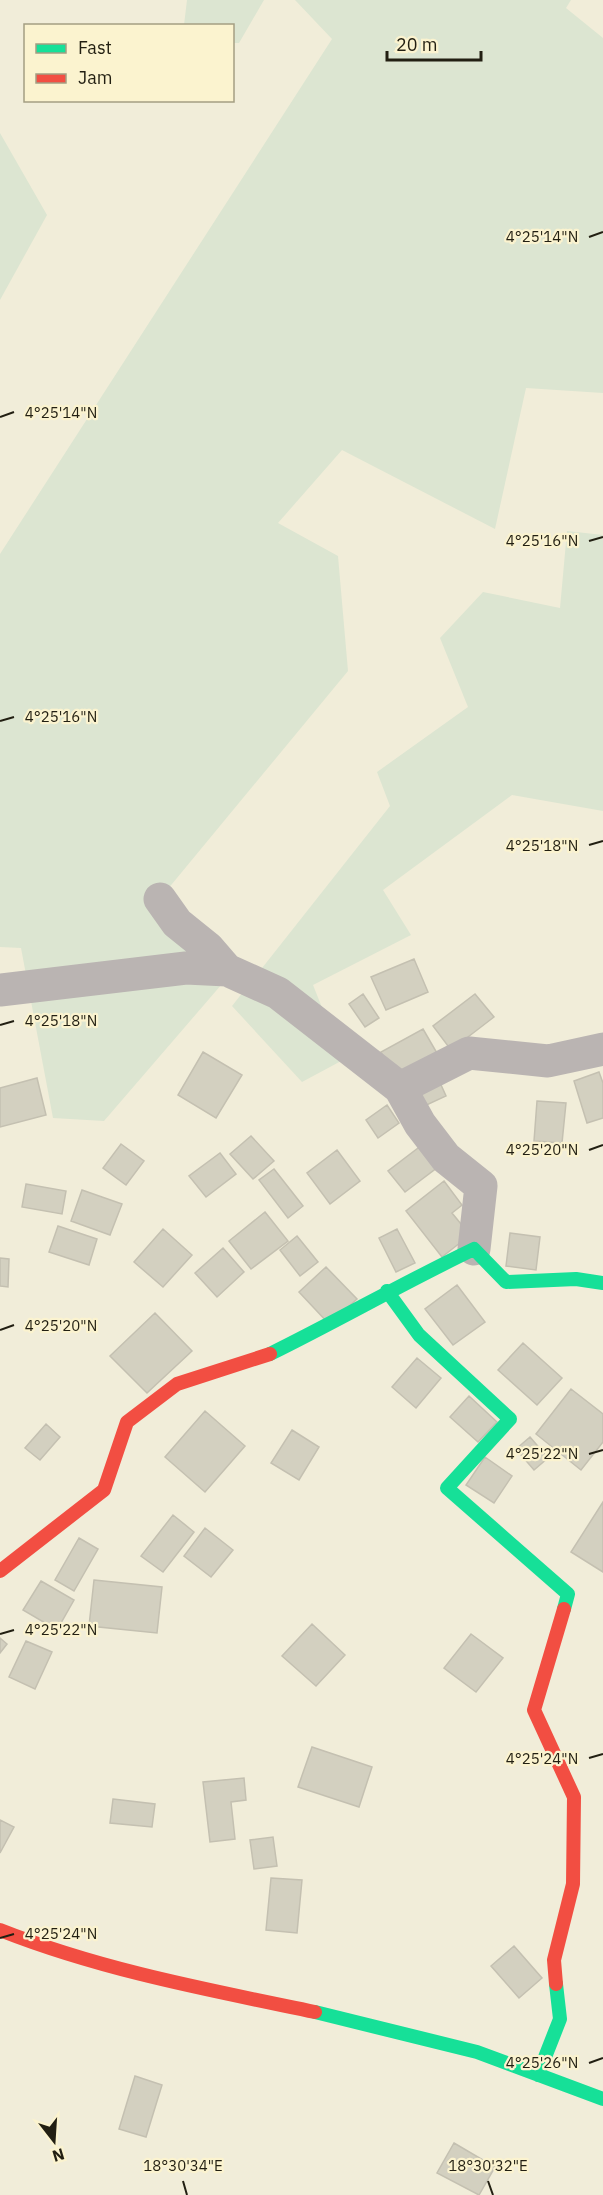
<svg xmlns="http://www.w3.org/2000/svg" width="603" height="2195" font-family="'IBM Plex Sans',sans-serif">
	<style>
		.green { fill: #dce5d1 }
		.building { fill: #d3d0c0; stroke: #c4c0b1; stroke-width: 1.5 }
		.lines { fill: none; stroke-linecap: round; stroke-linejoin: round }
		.street { stroke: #bab4b2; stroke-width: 33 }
		.fast { stroke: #16e098; stroke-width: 14 }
		.jam { stroke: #f24e42; stroke-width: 14 }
		.ticks { fill: none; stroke: #221f12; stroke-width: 2 }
		.ticks-label { font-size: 15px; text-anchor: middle; fill: #221f12; stroke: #fbf3cf; stroke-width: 4.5; stroke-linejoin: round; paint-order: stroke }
	</style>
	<rect width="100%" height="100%" fill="#f1edd9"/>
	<!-- green -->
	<path class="green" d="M187,0H264L239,43H233L232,26L184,25Z
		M295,0H571L566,8L603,38V393L526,388L495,529L342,450L278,523L338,556L348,671L153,907L228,977L104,1121L53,1118L21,948L0,947V554L332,39Z
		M0,133L47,215L0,300Z
		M567,531L603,535V811L512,795L383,890L411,935L313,985L343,1060L302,1082L232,1006L390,806L377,772L468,707L440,638L483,592L560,608Z"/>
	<!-- building -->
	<path class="building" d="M414,959L428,992L386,1010L371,977Z
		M363,994L379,1018L365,1027L349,1004Z
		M475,994L494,1017L451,1050L433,1026Z
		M423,1029L441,1060L398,1083L381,1052Z
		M203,1052L242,1075L216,1118L178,1095Z
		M599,1072L603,1083V1118L587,1123L574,1081Z
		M437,1076L446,1096L420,1108L410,1088Z
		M37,1078L46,1115L0,1127V1088Z
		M537,1101L566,1103L562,1143L534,1141Z
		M387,1105L399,1123L378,1138L366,1120Z
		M251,1136L274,1161L253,1179L230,1154Z
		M121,1144L144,1161L126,1185L103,1168Z
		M422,1145L438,1167L405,1192L388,1171Z
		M337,1150L360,1181L330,1204L307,1173Z
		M220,1153L236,1174L206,1197L189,1176Z
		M274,1169L303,1206L288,1218L259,1180Z
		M444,1181L462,1205L452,1213L470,1235L442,1257L406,1211Z
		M26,1184L66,1191L62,1214L22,1207Z
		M82,1190L122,1204L110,1235L71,1221Z
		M265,1212L288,1241L251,1269L229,1241Z
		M58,1226L97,1239L89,1265L49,1252Z
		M163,1229L192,1255L163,1287L134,1262Z
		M397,1229L415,1263L396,1272L379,1238Z
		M510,1233L540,1237L536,1270L506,1266Z
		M297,1236L318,1262L300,1276L280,1250Z
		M223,1248L244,1272L217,1297L195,1273Z
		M0,1258L9,1259L8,1287L0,1286Z
		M326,1267L357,1299L329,1324L299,1292Z
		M457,1285L485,1322L453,1345L425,1309Z
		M155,1313L192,1351L147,1393L110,1356Z
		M523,1343L562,1378L537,1405L498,1370Z
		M417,1358L441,1378L416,1408L392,1387Z
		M571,1389L603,1414V1442L581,1470L536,1434Z
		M469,1396L497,1422L478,1442L450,1417Z
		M205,1411L245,1446L205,1492L165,1457Z
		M46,1424L60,1437L40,1460L25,1448Z
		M292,1430L319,1447L299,1480L271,1463Z
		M530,1437L548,1458L534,1470L516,1449Z
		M485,1457L512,1476L494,1503L466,1485Z
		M603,1502V1572L571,1552Z
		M173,1515L194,1532L163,1572L141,1556Z
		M205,1528L233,1550L211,1577L184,1556Z
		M79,1538L98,1549L74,1591L55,1580Z
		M94,1580L162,1587L157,1633L89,1626Z
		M41,1581L74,1600L57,1630L23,1610Z
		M312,1624L345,1655L316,1686L282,1656Z
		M471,1634L503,1658L476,1692L444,1668Z
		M0,1638L7,1644L0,1653Z
		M26,1641L52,1652L35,1689L9,1677Z
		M312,1747L372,1767L359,1807L298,1787Z
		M244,1778L246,1800L231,1802L235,1839L210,1842L203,1782Z
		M113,1799L155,1804L152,1827L110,1823Z
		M0,1820L14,1827L0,1853Z
		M273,1837L277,1866L254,1869L250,1840Z
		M271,1878L302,1880L297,1933L266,1930Z
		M514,1946L542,1978L519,1998L491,1966Z
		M135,2076L162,2085L146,2137L119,2129Z
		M454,2143L495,2167L479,2195L437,2173Z"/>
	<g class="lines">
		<!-- street -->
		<path class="street" d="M160,899L177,923L208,948L227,970
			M0,990L186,968L227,970L278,993L400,1088L420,1124L446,1158L481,1186L474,1249
			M400,1088L469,1053L548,1061L603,1049"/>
		<!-- fast -->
		<path class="fast" d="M387,1291L419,1335L510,1419L447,1488L568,1594L564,1609
			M270,1354C339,1320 405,1282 474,1249L506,1282L576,1279L603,1283
			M315,2012L477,2052L603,2099
			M538,2075L560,2019L556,1984"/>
		<!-- jam -->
		<path class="jam" d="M0,1571L104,1490L127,1422L177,1384L270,1354
			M0,1930C101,1970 209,1990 315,2012
			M556,1984L554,1960L573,1884L574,1797L534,1710L564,1609"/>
	</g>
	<!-- ticks -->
	<path class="ticks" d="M589,237L603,232M0,417L14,412M589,541L603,537M0,721L14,717M589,845L603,841M0,1025L14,1021M589,1150L603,1145M0,1330L14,1325M589,1454L603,1450M0,1634L14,1630M589,1758L603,1754M0,1938L14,1934M589,2063L603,2058M183,2181L187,2195M488,2181L493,2195"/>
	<g class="ticks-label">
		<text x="542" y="242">4°25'14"N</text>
		<text x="61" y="418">4°25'14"N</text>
		<text x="542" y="546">4°25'16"N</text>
		<text x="61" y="722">4°25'16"N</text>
		<text x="542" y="851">4°25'18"N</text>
		<text x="61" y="1026">4°25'18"N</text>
		<text x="542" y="1155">4°25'20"N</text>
		<text x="61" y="1331">4°25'20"N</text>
		<text x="542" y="1459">4°25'22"N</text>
		<text x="61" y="1635">4°25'22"N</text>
		<text x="542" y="1764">4°25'24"N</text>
		<text x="61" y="1939">4°25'24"N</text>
		<text x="542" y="2068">4°25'26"N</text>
		<text x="183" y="2171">18°30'34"E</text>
		<text x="488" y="2171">18°30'32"E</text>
	</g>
	<!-- legend -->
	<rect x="24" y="24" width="210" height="78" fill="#fbf3cf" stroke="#a49e83" stroke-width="1.5"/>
	<rect x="36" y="44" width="30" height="9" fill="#16e098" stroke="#a49e83" stroke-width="1.5"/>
	<text x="78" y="54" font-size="18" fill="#221f12">Fast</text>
	<rect x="36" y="74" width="30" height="9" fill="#f24e42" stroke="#a49e83" stroke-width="1.5"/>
	<text x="78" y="84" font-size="18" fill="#221f12">Jam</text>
	<!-- north arrow -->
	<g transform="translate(54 2141) rotate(163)" stroke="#fbf3cf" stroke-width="4.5" paint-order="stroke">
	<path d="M0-4.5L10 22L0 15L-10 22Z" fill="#221f12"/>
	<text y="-9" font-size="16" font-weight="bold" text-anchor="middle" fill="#221f12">N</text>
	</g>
	<!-- scale -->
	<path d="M387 51v9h94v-9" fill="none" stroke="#221f12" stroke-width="3"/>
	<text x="396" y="51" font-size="18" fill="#221f12" stroke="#fbf3cf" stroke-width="4.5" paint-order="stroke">20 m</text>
</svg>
